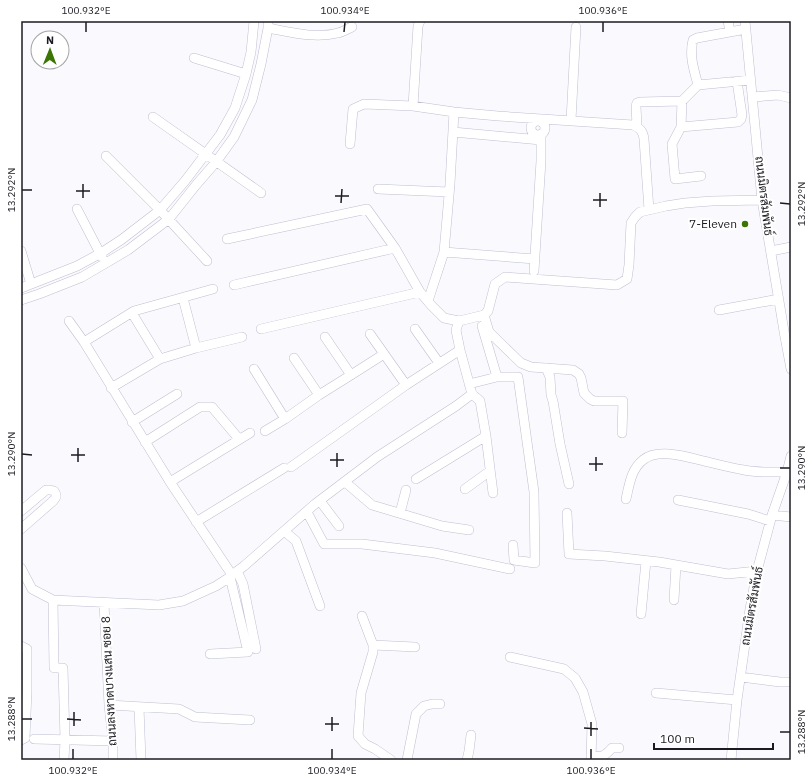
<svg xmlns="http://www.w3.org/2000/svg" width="812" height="781" font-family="'IBM Plex Sans',Sarabun,sans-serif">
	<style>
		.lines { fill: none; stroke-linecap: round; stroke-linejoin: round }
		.minor-casing { stroke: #bdbfd1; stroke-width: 10 }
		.minor { stroke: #fff; stroke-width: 9 }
		.ticks { fill: none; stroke: #1b1b22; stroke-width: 1.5 }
		.poi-dot { fill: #3c7506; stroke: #fff; stroke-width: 1.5 }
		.labels { text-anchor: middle; stroke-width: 4; stroke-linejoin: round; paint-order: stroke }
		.street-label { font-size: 12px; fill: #1b1b22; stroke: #fff }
		.poi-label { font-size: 12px; fill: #1b1b22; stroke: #fff; text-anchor: end }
		.neatline { fill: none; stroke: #1b1b22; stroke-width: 1.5 }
		.ticks-label { font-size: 10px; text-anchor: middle; fill: #1b1b22 }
	</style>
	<rect width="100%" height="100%" fill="#fafafe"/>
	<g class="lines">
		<defs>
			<path id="minor" d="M728,21L730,32
				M745,21L762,200L785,337L791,369
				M268,28C290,32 315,39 338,33C343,32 347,29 352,27
				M194,58L246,74
				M698,85C694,70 689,56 693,40L697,38L746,29
				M753,97L778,95L791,98
				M413,106L418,26L420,21
				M153,117L261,193
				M571,120L576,27
				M531 128a7 7 0 1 1 14 0a7 7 0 1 1-14 0Z
				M637,126L636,106L637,103L640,102L682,101
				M681,127L738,122L741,119L742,115L737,81
				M453,132L541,140
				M350,144L353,109L364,104L413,106L454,112L498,116L633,125C640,128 643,131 644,139L649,210
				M106,156L160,210L207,261
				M701,176L675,179L672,144L681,127L682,101L698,85L751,80
				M378,189L449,192
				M77,209L102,257
				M227,239L367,209L395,248L420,292L431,305L444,318L459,321L484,315L488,311L495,284L505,277L617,285L627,279L629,265L631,223L635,217L640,212L666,206L685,203L712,201L762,200
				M21,251L31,284
				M771,251L791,247
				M444,252L535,259
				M534,271L541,161V134
				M234,285L395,248
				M21,288L77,266L101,253L121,240L160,210L185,181L220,135L235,108L246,74L251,52L254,21
				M183,298L196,348
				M21,300L39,294L82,277L128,250L169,219L196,185L216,162L234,137L252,100L261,64L268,28V21
				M428,301L444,252L450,184L454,112
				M719,310L779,299
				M132,313L160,359
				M484,315L489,332L521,363L531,367L573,370L579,374L581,378L584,393L590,399L594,401H623L622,433
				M69,321L84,342L170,482L232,575
				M482,326L497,377
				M261,329L420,292
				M415,329L439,363
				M370,334L406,385
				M325,337L351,375
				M84,342L134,311L213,289
				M294,358L319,395
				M546,368L550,377L551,395L553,401L560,444L569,484
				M254,369L285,419
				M469,384L497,377H518L534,492L535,563L514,560L513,545
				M111,388L160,359L196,348L242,337
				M472,394L480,401L486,436L493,493
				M132,422L177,394
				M265,431L285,419L319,395L351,375L384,354
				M145,442L200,407H212L239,439
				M291,467L406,385L460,350
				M416,479L486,436
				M170,482L250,433
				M345,482L372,505L442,526L469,530
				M465,489L490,471
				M626,499C629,486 631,469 643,460C659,447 690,458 708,462C720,465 732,468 744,470C758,473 772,472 787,472
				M678,500L748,514L770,521
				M320,501L339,526
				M21,511L46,490H50L54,491C57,495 57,497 53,501L21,529
				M307,512L324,544H362L435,553L510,569
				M400,513L406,490
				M567,513L569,554L605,556L659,562L728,574L757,571
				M772,515L791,517
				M196,522L284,468
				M284,531L296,541L320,606
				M21,568L32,589L53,600L159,605L183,601L216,586L230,577L232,575L244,566L315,504L377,457L456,406L472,394L460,350L456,330L459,321
				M237,571L243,584L256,649
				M53,600L54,668H63L65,740L64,760
				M674,600L676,565
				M104,603L109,705L113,741V760
				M641,614L646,561
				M362,616L373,645V652L361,693L358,736L365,744L375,749L391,760
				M373,645L415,647
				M21,646L27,649V691L25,738L21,740
				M210,654L248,652L230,577
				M510,657L564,669L575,678L583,692L592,724L591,760
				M741,677L780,682H791
				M656,693L737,700
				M109,705L179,709L195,717L250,720
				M139,707L141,760
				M34,739L113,741
				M591,756C602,757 604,757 612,748H619
				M407,760L416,714L424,706L432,704H440
				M467,760L469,751L471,735
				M731,760L737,700L750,609L757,571L772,515L787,472L791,456"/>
		</defs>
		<!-- minor casing -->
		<use href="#minor" class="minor-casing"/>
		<!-- minor -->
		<use href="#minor" class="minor"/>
	</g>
	<!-- ticks -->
	<path class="ticks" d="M86,32V22M344,32L345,22M603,32V22M22,190H32M76,191H90M335,196H349M83,198V184M593,200H607M341,203L342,189M780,203L790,204M600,207V193M22,454L32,455M71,455H85M330,460H344M78,462V448M589,464H603M337,467V453M780,468H790M596,471V457M22,719H32M67,719L81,720M325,724H339M74,726V712M584,728L598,729M332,731V717M780,732H790M591,736V722M73,759V749M332,759V749M591,759V749"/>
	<!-- markers -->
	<circle class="poi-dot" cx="745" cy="224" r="4"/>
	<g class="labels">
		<!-- street labels -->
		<g class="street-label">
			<text transform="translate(764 196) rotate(83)" y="4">ถนนมิตรสัมพันธ์</text>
			<text transform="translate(752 606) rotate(-80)" y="4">ถนนมิตรสัมพันธ์</text>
			<text transform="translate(109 681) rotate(-93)" y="4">ถนนลงหาดบางแสน ซอย 8</text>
		</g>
		<!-- poi labels -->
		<g class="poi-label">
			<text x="737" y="228">7-Eleven</text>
		</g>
	</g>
	<!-- border -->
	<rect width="812" height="781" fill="none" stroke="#ffffff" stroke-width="44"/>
	<!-- north arrow -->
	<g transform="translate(50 50) rotate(1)"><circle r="19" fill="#ffffff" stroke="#a4a4a7"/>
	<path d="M0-3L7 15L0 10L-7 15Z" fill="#3c7506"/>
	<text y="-6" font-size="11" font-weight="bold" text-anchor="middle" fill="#1b1b22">N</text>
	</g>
	<!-- scale -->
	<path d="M654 743v6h119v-6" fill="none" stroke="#1b1b22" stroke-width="2"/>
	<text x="660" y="743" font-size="12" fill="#1b1b22" stroke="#ffffff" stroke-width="3" paint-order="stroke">100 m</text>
	<rect x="22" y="22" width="768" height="737" class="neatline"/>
	<g class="ticks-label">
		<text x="86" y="14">100.932°E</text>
		<text x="345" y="14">100.934°E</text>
		<text x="603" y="14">100.936°E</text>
		<text transform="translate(11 190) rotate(-90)" y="4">13.292°N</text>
		<text transform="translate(801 204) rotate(-90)" y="4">13.292°N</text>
		<text transform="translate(11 454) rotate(-90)" y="4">13.290°N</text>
		<text transform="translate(801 468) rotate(-90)" y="4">13.290°N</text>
		<text transform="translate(11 719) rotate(-90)" y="4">13.288°N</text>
		<text transform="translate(801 732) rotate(-90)" y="4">13.288°N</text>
		<text x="73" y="774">100.932°E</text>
		<text x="332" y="774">100.934°E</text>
		<text x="591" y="774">100.936°E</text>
	</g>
</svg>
